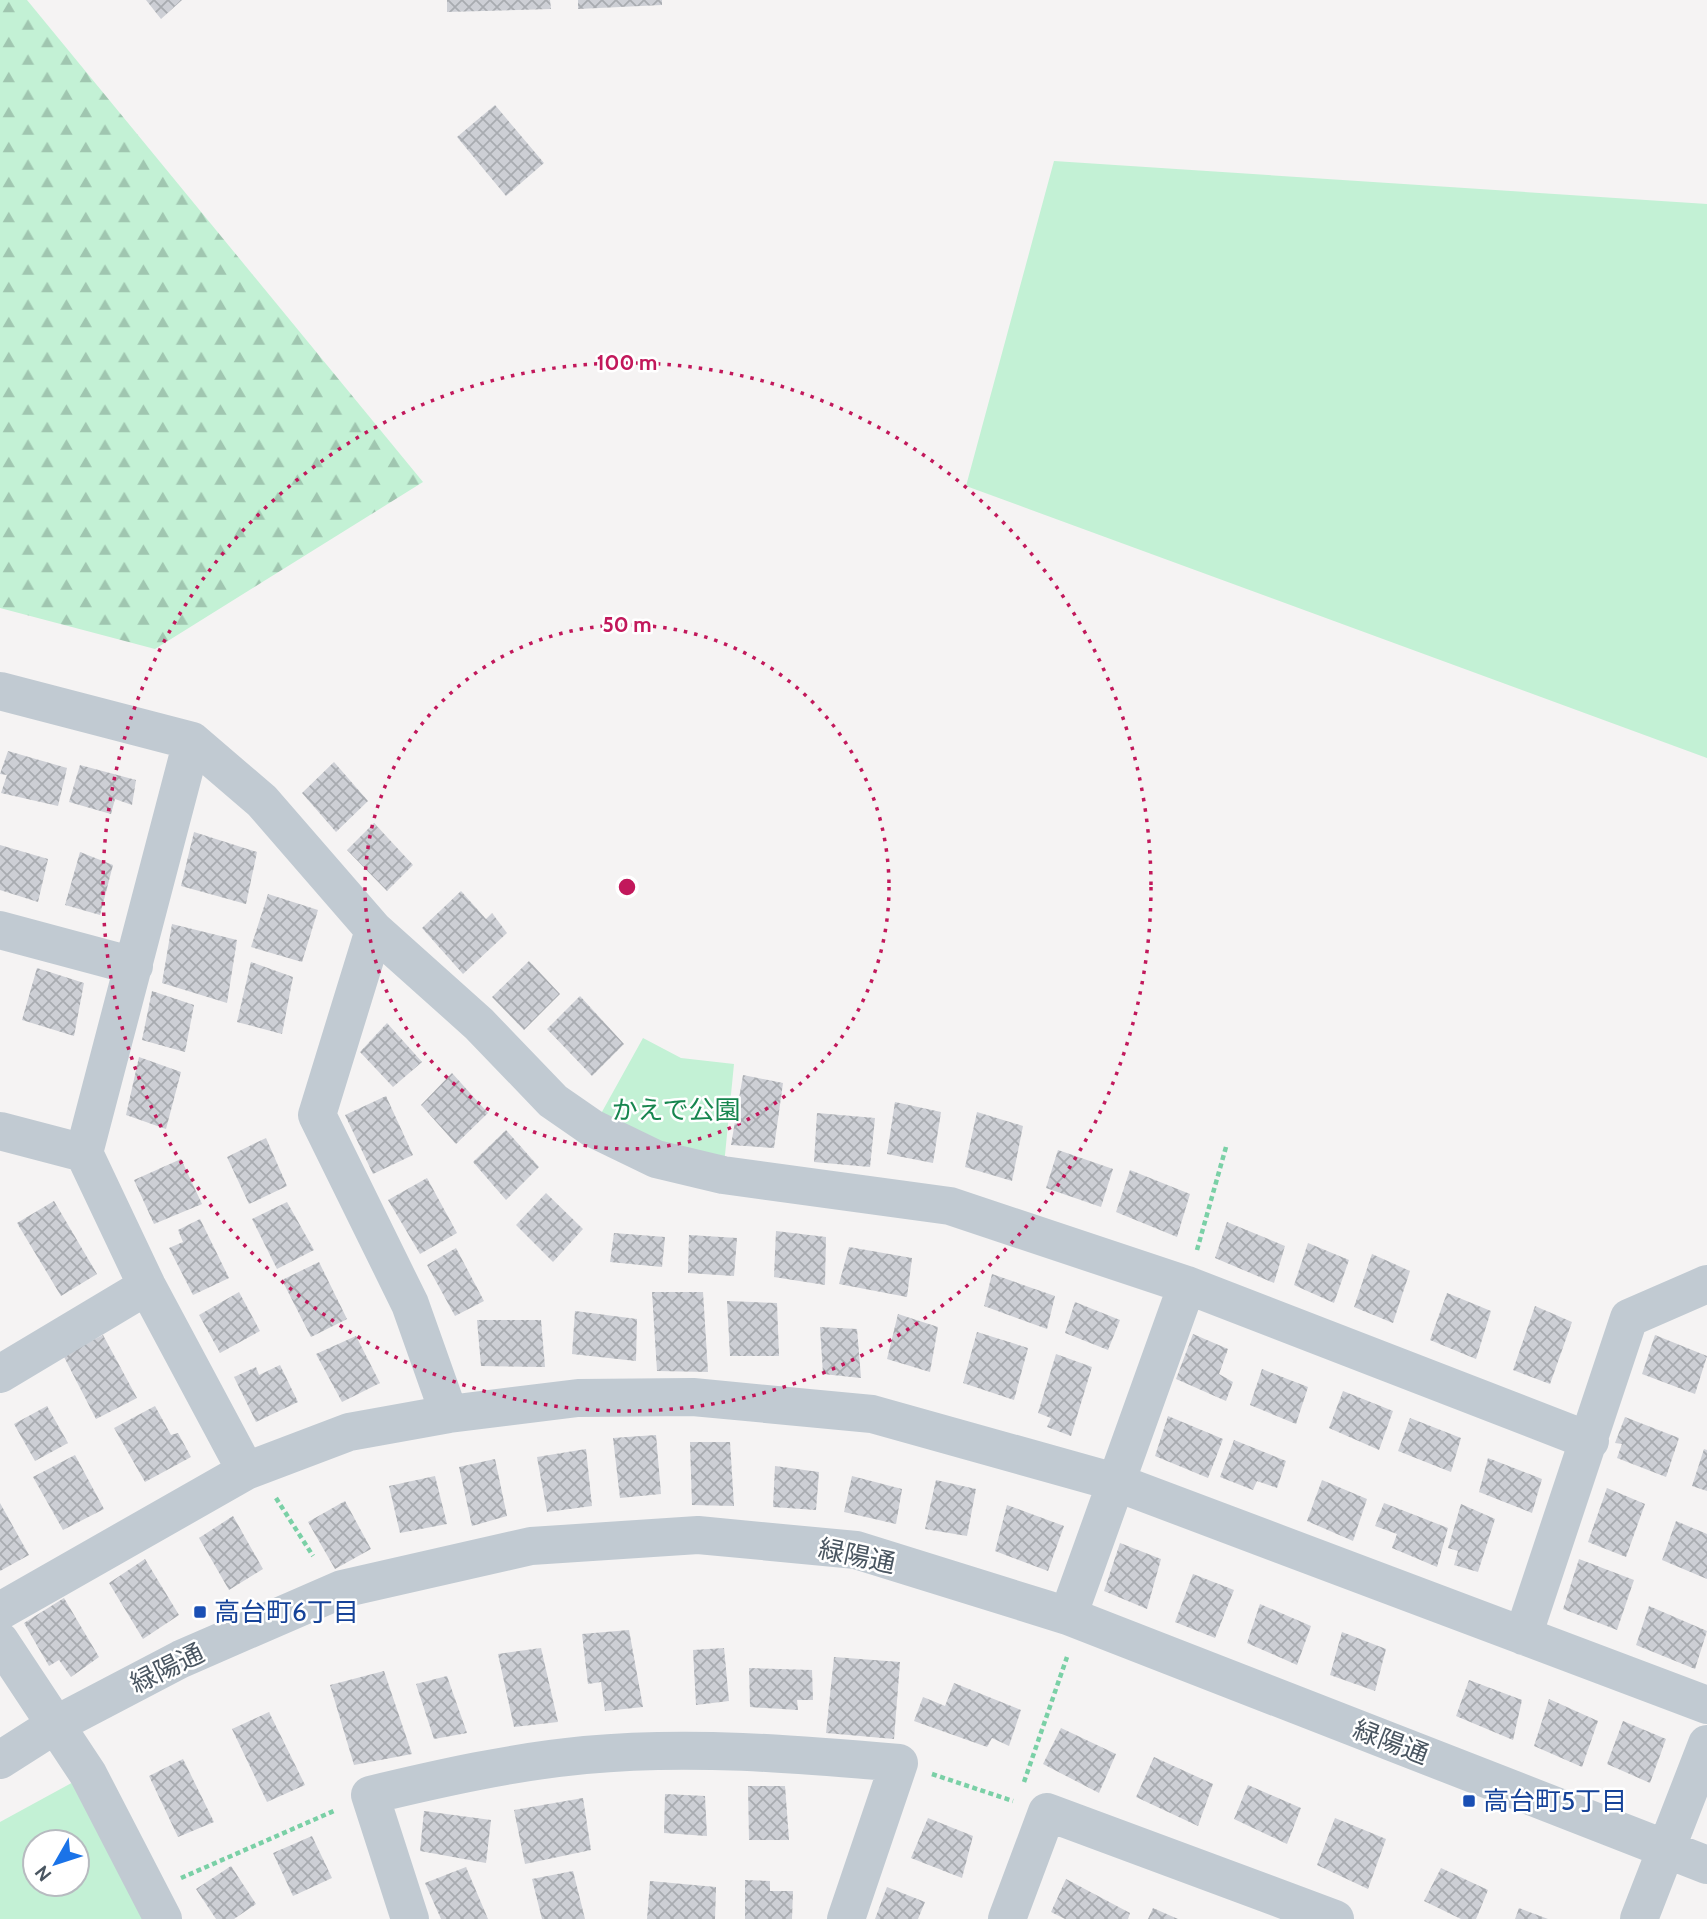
<svg xmlns="http://www.w3.org/2000/svg" width="1707" height="1919" font-family="Cabin,'Noto Sans JP',sans-serif">
	<style>
		.green { fill: #c3f1d5; fill-rule: evenodd }
		.forest { fill: url(#forest-firs) }
		.building { fill: url(#building-cross-hatch) }
		.lines { fill: none; stroke-linecap: round; stroke-linejoin: round }
		.path { stroke: #7ad0a6; stroke-width: 4.5; stroke-dasharray: 5 3.5; stroke-linecap: butt }
		.minor { stroke: #c1cad2; stroke-width: 38 }
		.ring { fill: none; stroke: #c2185b; stroke-width: 3.5; stroke-dasharray: 3.5 7 }
		.transit-dot { fill: #1a4fb4; stroke: #fff; stroke-width: 2.5 }
		.labels { text-anchor: middle; stroke-width: 5; stroke-linejoin: round; paint-order: stroke }
		.park-label { font-size: 26px; fill: #17864f; stroke: #fff }
		.street-label { font-size: 26px; fill: #4a5661; stroke: #fff }
		.transit-label { font-size: 26px; fill: #164399; stroke: #fff; text-anchor: start }
		.centre { fill: #c2185b; stroke: #fff; stroke-width: 3.5 }
		.ring-label { font-size: 21px; text-anchor: middle; font-weight: bold; fill: #c2185b; stroke: #fff; stroke-width: 5; stroke-linejoin: round; paint-order: stroke }
	</style>
	<defs>
		<pattern id="forest-firs" width="22" height="20" patternUnits="userSpaceOnUse" patternTransform="scale(1.75)"><rect width="22" height="20" fill="#c3f1d5"/><path d="M5 1l3.5 6h-7zM16 11l3.5 6h-7z" fill="#a0c6b0"/></pattern>
		<pattern id="building-cross-hatch" width="8" height="8" patternUnits="userSpaceOnUse" patternTransform="scale(1.75)"><rect width="8" height="8" fill="#cdcfd5"/><path d="M0 0l8 8M0 8l8-8" fill="none" stroke="#a8abb0"/></pattern>
	</defs>
	<rect width="100%" height="100%" fill="#f5f3f3"/>
	<!-- green -->
	<path class="green" d="M1054,161L1707,204V758L966,486Z
		M643,1038L681,1058L734,1064L723,1175L593,1128Z
		M88,1774L163,1919H0V1822ZM35,1842H77V1884H35Z"/>
	<!-- forest -->
	<path class="forest" d="M0,0H27L423,482L155,649L0,608Z"/>
	<!-- building -->
	<path class="building" d="M146,0H182L161,19Z
		M447,0H550L551,9L447,12Z
		M578,0H662V5L578,9Z
		M495,105L544,163L506,196L457,137Z
		M8,751L67,768L58,806L1,793L7,775L0,774Z
		M334,762L368,801L336,832L302,793Z
		M80,765L136,780L132,805L115,799L111,814L69,802Z
		M374,823L413,865L387,891L347,850Z
		M194,832L257,852L246,904L181,886Z
		M0,845L48,859L38,902L0,890Z
		M80,852L113,865L100,915L65,905Z
		M461,891L486,919L492,913L507,933L463,974L422,928Z
		M268,894L318,910L302,962L251,947Z
		M172,924L237,940L227,1003L162,983Z
		M529,961L560,994L524,1030L492,997Z
		M251,962L293,977L282,1034L237,1022Z
		M37,968L84,983L74,1036L22,1020Z
		M152,991L194,1005L185,1052L142,1040Z
		M580,996L624,1044L592,1076L547,1029Z
		M387,1023L422,1062L393,1087L360,1052Z
		M139,1057L181,1072L166,1129L126,1115Z
		M452,1073L488,1113L456,1144L421,1105Z
		M743,1075L783,1083L774,1148L731,1145Z
		M386,1096L413,1155L373,1174L345,1115Z
		M895,1102L941,1112L933,1163L887,1154Z
		M977,1112L1023,1126L1012,1181L965,1167Z
		M817,1113L875,1118L870,1167L814,1162Z
		M506,1130L539,1167L506,1200L473,1162Z
		M266,1138L287,1186L249,1204L227,1157Z
		M1058,1150L1113,1169L1101,1207L1046,1188Z
		M181,1159L202,1204L154,1224L134,1180Z
		M1130,1170L1190,1194L1177,1237L1116,1212Z
		M427,1178L457,1233L420,1254L388,1200Z
		M546,1193L583,1229L553,1262L516,1225Z
		M54,1201L97,1274L61,1296L17,1223Z
		M287,1202L314,1250L277,1269L252,1219Z
		M200,1219L229,1278L193,1295L169,1248L183,1242L178,1230Z
		M1227,1222L1285,1246L1274,1283L1215,1258Z
		M776,1231L826,1237L825,1285L774,1277Z
		M614,1233L665,1237L662,1267L610,1262Z
		M689,1235L737,1238L734,1276L688,1273Z
		M1308,1243L1349,1260L1334,1303L1294,1285Z
		M849,1247L912,1258L907,1297L839,1284Z
		M456,1248L484,1301L455,1316L427,1265Z
		M1372,1254L1410,1271L1393,1323L1354,1307Z
		M319,1262L347,1319L311,1337L282,1280Z
		M992,1274L1055,1296L1047,1329L984,1306Z
		M239,1292L260,1331L220,1353L199,1315Z
		M652,1292H703L708,1372L657,1371Z
		M1447,1293L1491,1311L1476,1359L1430,1340Z
		M727,1301L777,1303L779,1356H730Z
		M1075,1302L1120,1320L1108,1350L1065,1333Z
		M1535,1306L1572,1322L1550,1384L1513,1370Z
		M575,1311L637,1319L636,1361L572,1354Z
		M898,1314L938,1327L930,1372L887,1359Z
		M477,1320H541L545,1367L481,1366Z
		M820,1327L857,1329L861,1378L823,1374Z
		M977,1332L1028,1348L1014,1400L963,1383Z
		M1193,1334L1228,1349L1219,1374L1233,1382L1226,1401L1176,1379Z
		M103,1335L137,1398L96,1419L63,1355Z
		M1655,1335L1707,1356L1695,1394L1642,1374Z
		M356,1336L380,1383L342,1402L316,1354Z
		M1056,1354L1092,1367L1071,1436L1047,1427L1051,1418L1038,1413Z
		M280,1365L298,1402L256,1422L234,1377L256,1367L259,1375Z
		M1262,1369L1308,1387L1296,1424L1250,1405Z
		M1343,1391L1393,1411L1379,1450L1329,1428Z
		M47,1406L68,1443L35,1461L14,1424Z
		M155,1406L171,1435L178,1433L191,1457L145,1482L114,1428Z
		M1168,1416L1223,1439L1208,1478L1155,1456Z
		M1625,1417L1679,1438L1666,1477L1617,1458L1622,1444L1615,1443Z
		M1410,1418L1461,1438L1451,1472L1398,1451Z
		M656,1435L661,1494L620,1498L613,1438Z
		M1234,1440L1286,1461L1277,1488L1257,1481L1253,1490L1220,1477Z
		M690,1442H730L734,1506L692,1505Z
		M586,1449L592,1506L547,1512L537,1457Z
		M1704,1449L1707,1450V1491L1692,1486Z
		M75,1455L104,1509L63,1530L33,1477Z
		M1488,1458L1542,1479L1532,1513L1479,1492Z
		M495,1459L507,1516L472,1526L459,1467Z
		M775,1466L819,1472L816,1510L773,1507Z
		M435,1476L447,1524L400,1533L389,1486Z
		M852,1476L902,1489L896,1524L844,1512Z
		M936,1480L976,1489L967,1536L925,1529Z
		M1322,1480L1367,1499L1353,1541L1307,1521Z
		M1607,1488L1645,1504L1626,1557L1588,1542Z
		M345,1501L371,1549L335,1569L308,1522Z
		M0,1503L29,1555L0,1571Z
		M1384,1503L1448,1528L1437,1567L1392,1548L1397,1534L1375,1526Z
		M1461,1504L1495,1519L1478,1572L1454,1565L1458,1551L1448,1548Z
		M1007,1505L1064,1526L1048,1571L995,1551Z
		M233,1516L263,1569L229,1590L199,1538Z
		M1676,1521L1707,1534V1579L1662,1560Z
		M1120,1543L1161,1559L1147,1609L1104,1591Z
		M145,1559L179,1615L143,1639L109,1583Z
		M1579,1559L1634,1580L1617,1630L1563,1609Z
		M1193,1574L1234,1590L1215,1638L1175,1622Z
		M64,1598L99,1657L71,1677L59,1660L49,1666L24,1623Z
		M1260,1604L1311,1626L1297,1665L1247,1643Z
		M1649,1606L1707,1631L1695,1669L1636,1645Z
		M629,1630L643,1707L605,1711L601,1682L588,1684L582,1634Z
		M1342,1632L1386,1649L1375,1691L1330,1675Z
		M541,1648L558,1722L514,1727L498,1654Z
		M724,1648L729,1701L696,1705L693,1650Z
		M834,1657L900,1662L894,1739L826,1733Z
		M749,1668L812,1670L813,1700H797L798,1710L750,1707Z
		M384,1671L412,1754L354,1765L330,1685Z
		M447,1676L467,1733L434,1739L416,1684Z
		M1469,1680L1522,1700L1513,1740L1456,1716Z
		M954,1683L1021,1710L1009,1746L992,1738L987,1747L914,1721L923,1697L945,1706Z
		M1549,1699L1598,1721L1582,1767L1534,1746Z
		M269,1712L305,1785L267,1802L232,1729Z
		M1623,1721L1666,1739L1650,1783L1607,1764Z
		M1061,1728L1116,1754L1099,1793L1043,1764Z
		M1154,1757L1213,1784L1198,1826L1136,1797Z
		M183,1759L214,1822L178,1837L149,1776Z
		M1248,1785L1301,1808L1287,1844L1234,1819Z
		M748,1786H785L789,1840H749Z
		M665,1794L705,1796L707,1836L664,1833Z
		M583,1798L591,1850L525,1864L514,1810Z
		M424,1811L491,1820L486,1863L420,1851Z
		M928,1818L973,1836L962,1878L911,1858Z
		M1335,1818L1386,1839L1368,1889L1317,1865Z
		M312,1836L332,1878L293,1896L273,1853Z
		M231,1866L256,1904L234,1919H216L196,1889Z
		M466,1867L488,1919H441L425,1883Z
		M1441,1868L1488,1890L1476,1919H1461L1424,1901Z
		M573,1871L585,1919H542L532,1879Z
		M1066,1879L1130,1913L1128,1919H1065L1051,1912Z
		M745,1880L770,1881V1891H793L792,1919H745Z
		M650,1881L716,1887L715,1919H647Z
		M887,1887L925,1902L918,1919H875Z
		M1153,1908L1178,1919H1148Z
		M1519,1908L1548,1919H1515Z"/>
	<g class="lines">
		<!-- path -->
		<path class="path" d="M1197,1250L1226,1147
			M276,1498L313,1556
			M932,1774L1013,1801
			M1024,1782L1067,1657
			M181,1878L336,1810"/>
		<!-- minor -->
		<path class="minor" d="M0,691L192,741L262,801L374,930L479,1024L553,1101L592,1128L656,1159L723,1175L950,1206L1187,1285L1590,1441
			M192,741L84,1153L147,1286L246,1471
			M0,930L134,966
			M374,930L317,1115L410,1304L449,1414
			M0,1131L84,1153
			M0,1374L147,1286
			M0,1611L246,1471L349,1432L449,1414L578,1398L693,1397L872,1414L1115,1482L1707,1705
			M1068,1616L1187,1285
			M1523,1636L1629,1318L1707,1284
			M0,1641L88,1774L163,1919
			M0,1760L55,1725L181,1659L342,1589L531,1546L698,1535L856,1550L1068,1616L1707,1865
			M410,1919L370,1795C441,1778 512,1762 585,1755C690,1745 795,1754 899,1763L846,1919
			M1007,1919L1047,1812L1335,1919
			M1639,1919L1707,1744"/>
	</g>
	<!-- distance rings -->
	<g class="ring">
		<circle cx="627" cy="887" r="262"/>
		<circle cx="627" cy="887" r="524"/>
	</g>
	<!-- markers -->
	<g class="transit-dot">
		<rect x="193" y="1605" width="14" height="14" rx="3.5"/>
		<rect x="1462" y="1794" width="14" height="14" rx="3.5"/>
	</g>
	<g class="labels">
		<!-- park labels -->
		<g class="park-label">
			<text x="676" y="1119">かえで公園</text>
		</g>
		<!-- street labels -->
		<g class="street-label">
			<text transform="translate(857 1556) rotate(12)" y="9">緑陽通</text>
			<text transform="translate(167 1668) rotate(-26)" y="9">緑陽通</text>
			<text transform="translate(1391 1742) rotate(21)" y="9">緑陽通</text>
		</g>
		<!-- transit labels -->
		<g class="transit-label">
			<text x="214" y="1621">高台町6丁目</text>
			<text x="1483" y="1810">高台町5丁目</text>
		</g>
	</g>
	<circle cx="627" cy="887" r="10" class="centre"/>
	<g class="ring-label">
		<text x="627" y="370">100 m</text>
		<text x="627" y="632">50 m</text>
	</g>
	<!-- north arrow -->
	<g transform="translate(56 1863) rotate(231)"><circle r="33" fill="#ffffff" stroke="#b7bbc0" stroke-width="2"/>
	<path d="M0-5L12 26L0 18L-12 26Z" fill="#1a73e8"/>
	<text y="-10" font-size="19" font-weight="bold" text-anchor="middle" fill="#4a5661">N</text>
	</g>
</svg>
